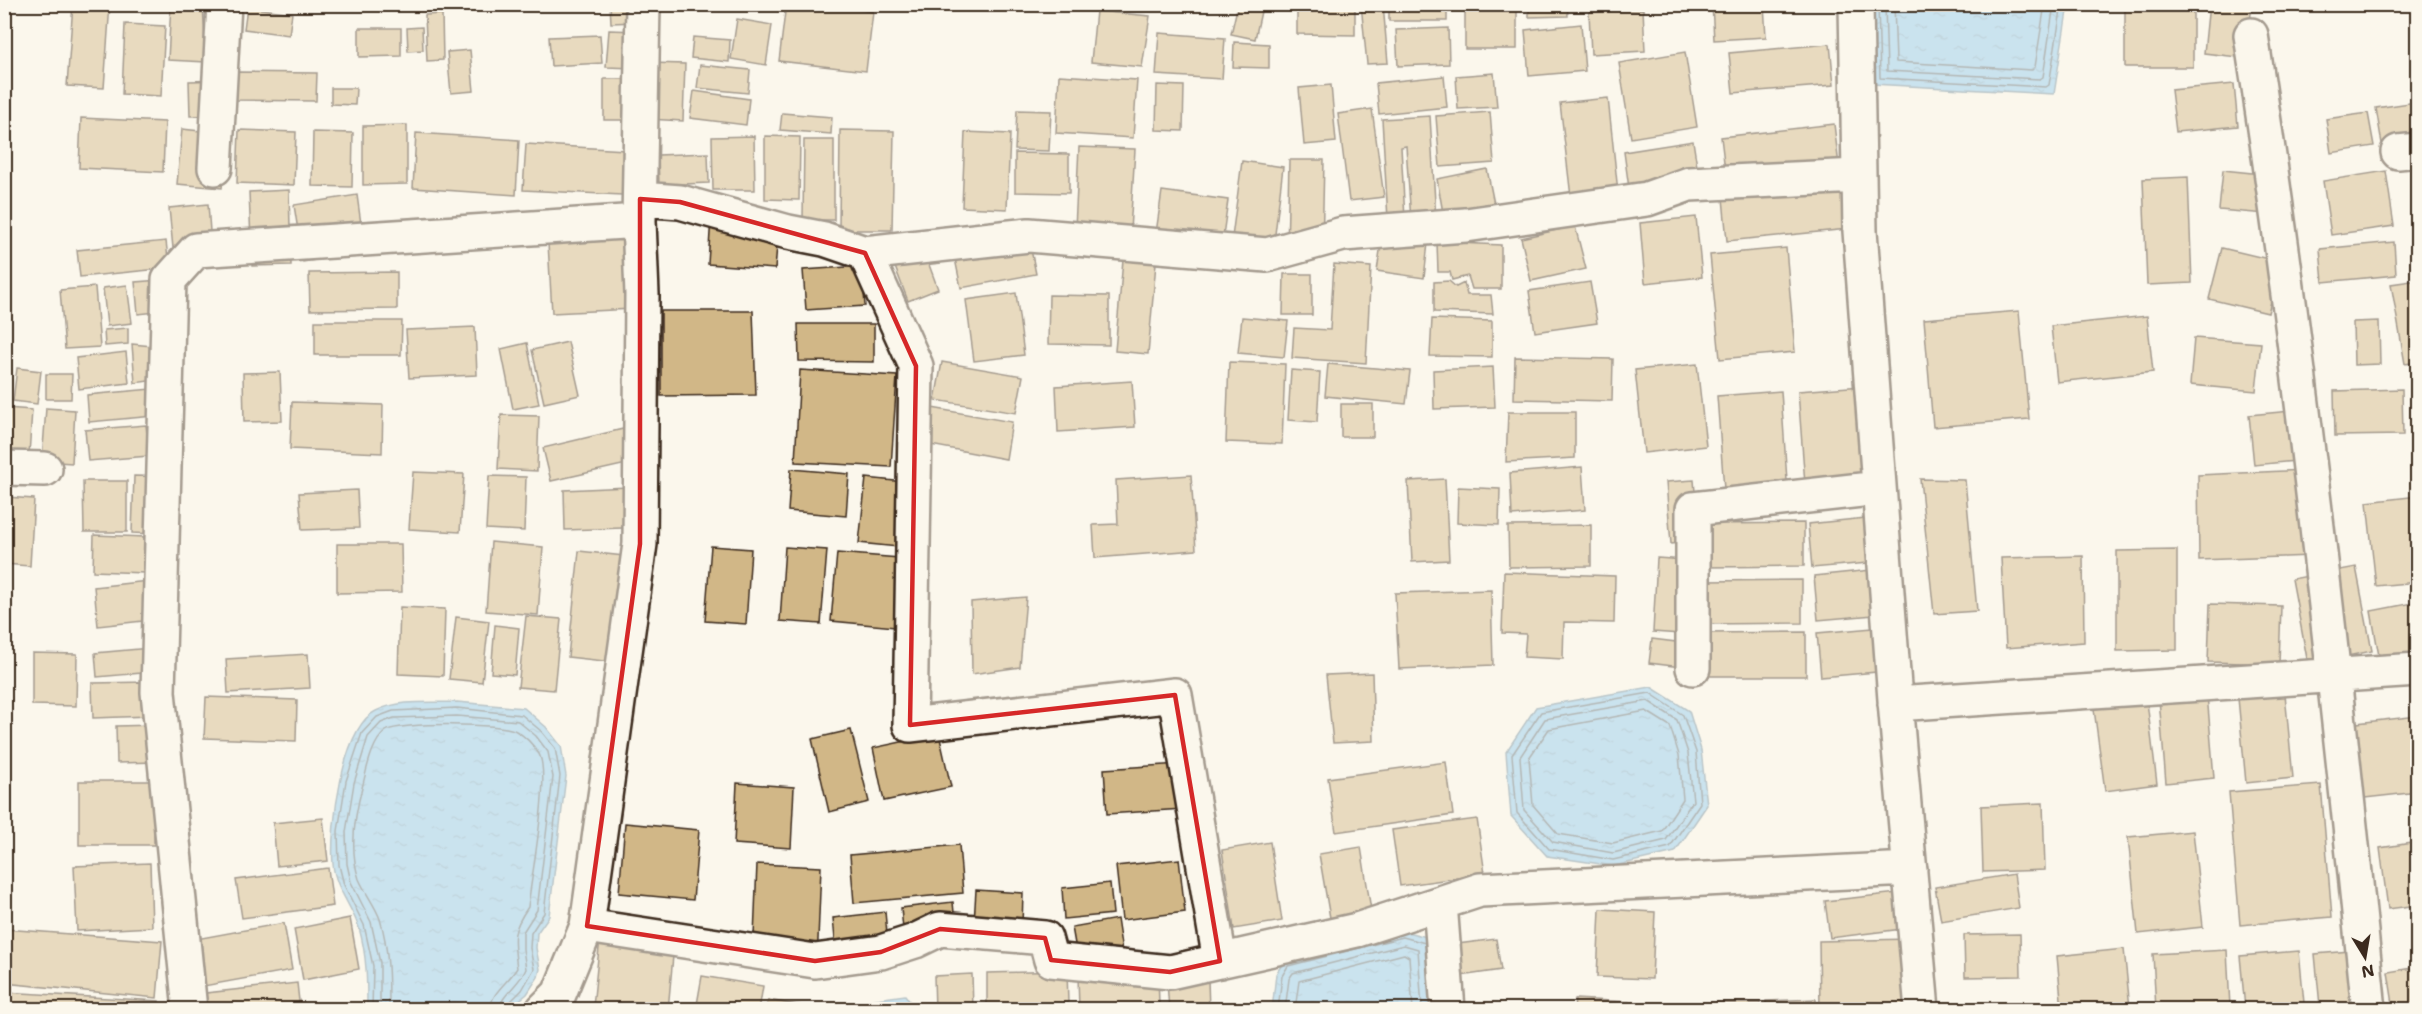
<svg xmlns="http://www.w3.org/2000/svg" width="2422" height="1014" font-family="'Shantell Sans',sans-serif">
	<style>
		.water { fill: url(#water-ripples); stroke: #6d899b; stroke-width: 1.5 }
		.lines { fill: none; stroke-linecap: round; stroke-linejoin: round }
		.shore { stroke: #5d6a72; stroke-width: 1.5 }
		.building { fill: #d1b787; stroke: #3b2a1e; stroke-width: 1.5 }
		.minor-casing { stroke: #3b2a1e; stroke-width: 38 }
		.minor { stroke: #fbf7ec; stroke-width: 33 }
		.marked { fill: none; stroke: #d62828; stroke-width: 4.5; stroke-linejoin: round }
	</style>
	<defs>
		<pattern id="water-ripples" width="26" height="14" patternUnits="userSpaceOnUse" patternTransform="scale(1.5)"><rect width="26" height="14" fill="#8fc9ef"/><path d="M2 4q2-2 4 0t4 0M15 11q2-2 4 0t4 0" fill="none" stroke="#7cadcc"/></pattern>
	</defs>
	<rect width="100%" height="100%" fill="#fbf7ec"/>
	<filter id="ink" filterUnits="userSpaceOnUse"><feTurbulence type="fractalNoise" baseFrequency=".0167" numOctaves="2"/><feDisplacementMap in="SourceGraphic" scale="12" xChannelSelector="R" yChannelSelector="G"/><feConvolveMatrix kernelMatrix="1 2 1 2 8 2 1 2 1" color-interpolation-filters="sRGB"/></filter>
	<g filter="url(#ink)">
		<!-- water -->
		<path class="water" d="M1872,5H2068L2054,94L1872,84Z
			M1651,687L1689,711L1701,750L1707,805L1675,852L1614,866L1547,856L1511,816L1506,752L1536,707Z
			M457,702L524,708L546,727L561,746L566,776L549,916L537,933L536,948L540,969L538,977L527,994L508,1009H367C367,982 367,955 359,928C352,906 335,888 333,864C330,829 342,727 376,711C400,699 431,703 457,702Z
			M1403,931L1431,938L1435,1009L1272,1010L1276,974L1284,961Z
			M905,995L915,1009H866L870,1000Z"/>
		<g class="lines">
			<!-- shore -->
			<path class="shore" d="M1878,4L1880,78L2046,87L2049,85L2062,4
				M1885,4L1887,71L2040,79L2043,77L2054,4
				M1894,4L1896,62L2032,70L2035,67L2045,4
				M1650,693L1683,715L1696,752L1700,803L1670,847L1613,860L1549,849L1517,813L1512,755L1541,712Z
				M1648,701L1677,720L1688,753L1693,801L1666,840L1613,853L1553,842L1524,810L1520,757L1545,719Z
				M1646,711L1670,726L1679,755L1683,799L1662,831L1613,843L1558,834L1533,805L1529,758L1549,729Z
				M372,1010L373,966L364,925L344,885L339,865L338,831L346,781L362,733L377,717L393,711L457,708L522,715L541,731L555,748L560,776L544,913L531,933L530,948L534,969L522,990L508,1004L507,1010
				M380,1010V963L371,922L351,882L347,864L346,832L354,783L368,737L381,723L394,718L457,716L518,721L536,736L548,752L553,777L537,910L523,932V949L526,969C520,984 500,996 499,1010
				M389,1010C389,979 389,949 380,919C375,905 365,893 359,879C349,850 355,813 363,784C367,768 372,741 386,731C399,722 503,723 516,731C525,736 534,746 539,754C551,774 531,879 528,907C511,932 513,938 517,968C508,983 491,992 490,1010
				M1278,1010L1282,976L1288,966L1403,937L1425,943
				M1285,1010L1289,979L1293,973L1404,945L1418,949L1422,1010
				M1295,1010L1299,981L1404,954L1409,957L1413,1010"/>
		</g>
		<!-- building -->
		<path class="building" d="M73,4H110L104,88L67,86Z
			M171,4H203L206,62L168,60Z
			M610,4H637V22L611,23Z
			M786,4H823L873,12L866,71L779,61Z
			M1238,4L1262,7L1255,39L1231,34Z
			M1297,4H1355V35L1297,34Z
			M1361,4H1383L1388,63L1367,64Z
			M1389,4H1447V21H1389Z
			M1465,4H1517V49H1465Z
			M1529,4H1567L1568,16L1529,17Z
			M1712,4H1764L1766,37L1714,40Z
			M2209,4H2252L2246,58L2204,53Z
			M247,7L292,13L289,35L244,29Z
			M1643,9L1645,51L1591,54L1589,12Z
			M2125,9L2193,10V67H2125Z
			M1096,11L1150,16L1142,67L1091,62Z
			M442,14L443,60L427,61L425,15Z
			M737,19L772,25L766,65L731,59Z
			M125,24L165,26L161,96L122,94Z
			M1581,24L1585,71L1529,76L1525,30Z
			M422,27L423,50L408,51L407,28Z
			M359,28H401V56L359,57Z
			M1448,28L1449,64L1398,66L1396,30Z
			M609,30L638,31L635,68L606,67Z
			M1159,33L1225,38L1222,79L1156,75Z
			M600,35L602,63L551,66L549,37Z
			M693,37L730,40L729,62L691,58Z
			M1234,42L1269,44V68L1233,67Z
			M1830,44L1834,85L1733,93L1729,53Z
			M470,50L474,91L451,93L447,52Z
			M1685,52L1697,127L1631,138L1619,63Z
			M650,63L685,64L683,121L648,119Z
			M700,65L750,70L748,93L697,88Z
			M234,72L317,73L316,101L234,100Z
			M1494,73L1497,107L1458,109L1456,76Z
			M1059,75L1137,80L1133,138L1056,133Z
			M1444,76L1447,107L1379,114L1376,83Z
			M604,79H634V120H604Z
			M228,80V115L190,116L189,81Z
			M2234,84L2238,126L2176,132L2171,90Z
			M1157,85L1184,86L1183,131L1156,130Z
			M1331,85L1336,142L1304,145L1299,88Z
			M331,88H356L355,105L331,104Z
			M694,91L749,99L746,125L690,118Z
			M1608,98L1618,192L1571,197L1560,103Z
			M2416,102L2418,138L2382,144L2376,108Z
			M1372,109L1384,197L1349,201L1338,114Z
			M1017,110L1051,111L1049,151L1015,150Z
			M1490,112L1494,163L1440,167L1436,116Z
			M782,113L832,117L831,134L780,130Z
			M2368,113L2374,146L2331,153L2326,119Z
			M1430,116L1436,220L1411,221L1406,146L1401,147L1405,219H1388L1382,119Z
			M81,118L165,122L163,172L79,168Z
			M1834,124L1839,166L1726,179L1721,137Z
			M407,125V184L363,185V126Z
			M182,129L228,134L222,188L177,184Z
			M239,130L296,132L294,185L237,183Z
			M840,130L894,131L892,230H839Z
			M313,132L353,133L352,187L312,186Z
			M965,132L1010,134L1007,209L962,207Z
			M416,133L519,140L516,195L413,188Z
			M754,136L755,190H713L712,137Z
			M765,136L800,137L799,200L765,199Z
			M804,140H834V220H803Z
			M1693,141L1702,199L1632,210L1624,152Z
			M526,144L625,150L622,195L523,190Z
			M1079,147L1135,149L1130,231L1075,228Z
			M708,153L709,183L659,185L658,155Z
			M1015,153L1069,154V193L1015,192Z
			M1289,160H1324L1322,252H1287Z
			M1242,161L1283,167L1273,251L1231,245Z
			M1487,169L1496,214L1445,224L1437,179Z
			M2223,170L2271,175L2267,214L2219,210Z
			M2386,171L2394,226L2331,235L2323,181Z
			M2188,177L2192,283L2147,285L2143,179Z
			M1853,185L1858,228L1727,241L1723,198Z
			M289,190L291,265L252,266L249,192Z
			M1162,191L1228,200L1220,257L1154,247Z
			M357,195L365,253L303,262L294,205Z
			M208,204L211,245L173,248L169,208Z
			M711,217L779,222L775,269L708,264Z
			M1696,217L1702,277L1645,283L1640,223Z
			M1575,226L1586,269L1531,281L1521,238Z
			M1027,230L1036,274L961,288L952,244Z
			M918,235L938,289L908,301L887,246Z
			M1382,237L1428,243L1424,278L1377,271Z
			M630,239L633,309L552,313L548,243Z
			M166,241L169,268L80,277L77,250Z
			M1437,242L1501,245V289H1472L1468,276L1452,280L1450,272H1438Z
			M2394,242L2396,275L2323,282L2320,249Z
			M1786,248L1795,352L1720,359L1710,255Z
			M2222,248L2281,262L2268,313L2209,299Z
			M1123,260L1156,263L1148,354L1115,351Z
			M1334,264L1371,267L1366,363L1292,358L1294,328L1330,330Z
			M862,266L865,306L806,310L803,270Z
			M397,272V309L310,310L309,273Z
			M1284,274H1312V315H1283Z
			M173,279L176,310L138,314L135,282Z
			M2418,280V362L2405,364L2391,284Z
			M1449,281L1456,287L1464,283L1467,295H1491L1493,314L1434,312V282Z
			M1590,282L1597,323L1535,332L1529,291Z
			M127,285L132,323L107,326L103,288Z
			M95,287L100,347L65,349L60,290Z
			M1016,293L1024,355L974,361L966,300Z
			M1049,295L1109,296V345L1048,344Z
			M661,311H753L756,395L661,396Z
			M2019,311L2029,419L1933,427L1924,319Z
			M2147,316L2153,372L2057,382L2051,326Z
			M1242,317L1288,321L1284,357L1238,353Z
			M1432,319L1492,321V357L1430,356Z
			M315,321H402L401,355H315Z
			M2379,321L2380,364L2354,365L2353,322Z
			M798,324H874V362L799,361Z
			M475,327L477,375L409,378L406,330Z
			M128,328V344L105,346L104,330Z
			M2194,338L2261,343L2256,391L2190,385Z
			M568,342L580,395L544,403L532,350Z
			M527,343L539,404L513,409L501,349Z
			M132,344L173,348L176,377L135,383Z
			M126,352L129,383L79,389L76,358Z
			M1515,357L1613,359L1612,401L1514,399Z
			M942,362L1023,376L1016,413L935,400Z
			M1229,362L1285,364L1282,444L1226,442Z
			M1328,364L1410,371L1406,404L1325,396Z
			M1697,364L1706,446L1644,453L1635,370Z
			M1493,367L1495,407L1434,409L1433,370Z
			M17,368L41,371L37,404L13,401Z
			M800,370L897,376L891,467L795,462Z
			M1291,370L1320,372L1317,422L1288,420Z
			M280,372L282,421L244,422L243,373Z
			M46,374H72L71,399H46Z
			M1132,381L1135,427L1058,432L1056,386Z
			M1862,386L1871,506L1807,511L1798,391Z
			M173,387L176,414L89,422L87,395Z
			M2402,389L2403,435L2335,436L2334,391Z
			M1781,391L1789,511L1726,516L1717,396Z
			M292,402L383,405L382,453L290,449Z
			M1341,404H1373V437H1341Z
			M6,408L32,410L29,455L4,453Z
			M46,408L75,410L72,463L42,461Z
			M932,408L1012,422L1006,459L925,444Z
			M2291,411L2296,461L2254,465L2249,415Z
			M1508,412H1575V458L1506,462Z
			M501,415L539,416L537,471L498,469Z
			M146,425L149,456L88,461L85,430Z
			M623,429L631,463L551,481L543,448Z
			M1582,467L1585,510L1512,516L1510,473Z
			M791,469L849,474L846,516L788,511Z
			M2303,470L2311,556L2199,560L2198,475Z
			M413,472L464,474L460,532L409,529Z
			M1191,475L1196,550L1095,558L1093,525L1118,524L1116,480Z
			M134,476L175,477L174,535L132,533Z
			M489,476L526,477L524,531L486,529Z
			M866,478L914,483L908,548L859,543Z
			M1445,479L1449,560L1412,562L1408,481Z
			M1920,479L1965,480L1977,611L1934,614Z
			M1694,480L1699,541L1671,544L1666,482Z
			M83,481H127V532H84Z
			M650,486L652,527L565,530L564,490Z
			M1458,487L1500,489L1499,525L1457,523Z
			M357,490L359,528L302,530L299,493Z
			M2418,496V582L2376,586L2367,502Z
			M6,497L34,499L30,566L4,564Z
			M1875,517L1879,562L1812,568L1808,524Z
			M1804,523V566L1705,567L1704,524Z
			M1591,525V566L1509,567L1508,526Z
			M94,535L172,538L171,574L93,571Z
			M491,542L543,547L538,615L486,611Z
			M337,544H401L402,592L337,593Z
			M711,546L751,549L746,624L705,621Z
			M785,547L827,550L821,624L780,621Z
			M2177,550V650L2117,651V551Z
			M579,551L642,558L631,664L568,657Z
			M837,553L912,559L906,628L831,621Z
			M2083,556L2084,642L2006,648L2001,558Z
			M1657,558L1699,561L1695,635L1653,632Z
			M2356,567L2372,651L2308,664L2292,579Z
			M1881,569L1885,614L1818,620L1814,576Z
			M1504,572L1615,576L1614,623L1564,622L1563,659L1524,657L1526,634L1502,633Z
			M166,579L170,618L98,626L94,587Z
			M1802,580V623L1702,624V581Z
			M1491,590L1493,665L1399,669L1395,593Z
			M1026,597L1020,667L972,674L971,602Z
			M2418,602V667L2382,673L2371,611Z
			M2210,604L2281,606L2279,664L2208,662Z
			M400,607L445,609L443,676L398,674Z
			M526,616L561,619L554,690L518,687Z
			M456,617L489,621L482,682L449,679Z
			M495,625L519,628L515,675L491,673Z
			M1884,627L1888,671L1821,677L1817,633Z
			M1806,632V676H1706V633Z
			M1652,639L1700,645L1697,669L1649,663Z
			M161,647L164,671L97,677L95,653Z
			M32,653L77,654L76,706L32,705Z
			M308,654L310,688L228,693L226,659Z
			M1372,673L1374,741L1333,743L1326,675Z
			M149,682L150,716L93,718L92,683Z
			M2207,694L2214,778L2166,783L2159,699Z
			M2285,694L2293,778L2246,783L2238,698Z
			M206,697L297,700L296,741L204,738Z
			M2147,702L2157,784L2105,791L2094,709Z
			M2418,716V792L2356,799L2348,724Z
			M156,725L158,762L117,763L116,726Z
			M851,730L869,802L829,812L812,739Z
			M939,734L951,787L884,801L873,748Z
			M1446,762L1453,815L1336,832L1328,778Z
			M1180,764L1183,809L1107,814L1104,769Z
			M79,781H154V845H79Z
			M737,783L794,787L791,848L734,844Z
			M2321,785L2332,917L2240,925L2229,792Z
			M2043,803L2045,870L1983,872L1981,806Z
			M323,818L328,861L277,866L273,823Z
			M1477,819L1485,874L1400,886L1392,830Z
			M625,823L699,830L693,900L619,893Z
			M2193,831L2203,927L2138,934L2128,837Z
			M1270,842L1282,921L1234,929L1222,850Z
			M2418,842V905L2388,909L2380,848Z
			M959,845L963,893L854,903L850,855Z
			M1361,847L1371,910L1330,918L1319,854Z
			M1179,859L1185,912L1122,920L1116,866Z
			M150,863L152,927L77,931L74,866Z
			M757,864L821,867L817,963L753,960Z
			M328,868L333,906L242,918L236,880Z
			M2014,874L2019,908L1941,921L1935,887Z
			M1110,883L1113,914L1064,919L1062,888Z
			M976,890L1023,893L1022,925L974,923Z
			M1898,893L1902,929L1830,938L1825,901Z
			M953,902L957,945L905,950L901,908Z
			M1600,909L1655,912L1652,979L1597,977Z
			M885,912L889,955L837,960L833,918Z
			M350,918L359,969L303,980L294,929Z
			M1117,919L1124,965L1080,973L1072,927Z
			M284,923L292,970L204,986L196,939Z
			M4,929L162,941L157,998L4,983Z
			M2020,934L2021,976L1965,977L1964,935Z
			M600,938L674,945L668,1010L593,1007Z
			M1496,939L1501,970L1454,977L1450,945Z
			M1911,939L1912,1010H1820L1819,941Z
			M2124,949L2130,1008L2062,1010L2057,956Z
			M2374,949L2379,1001L2320,1006L2315,954Z
			M2227,950L2230,1007L2156,1010L2153,954Z
			M2299,951L2304,1003L2245,1008L2240,956Z
			M2418,967V1010H2394L2388,972Z
			M1067,971L1068,1003L987,1005V973Z
			M1158,973L1159,1005L1079,1008L1078,976Z
			M972,974L973,1010H935L934,976Z
			M702,976L763,986L759,1010H696Z
			M1208,980L1209,1010H1169L1167,981Z
			M297,983L300,1010H208L206,993Z
			M4,992L159,1001L158,1010H4Z
			M1575,999L1629,1002V1010H1574Z
			M1816,999V1010H1766V1001Z
			M768,1000L827,1010H766Z
			M1704,1003H1760V1010H1704Z"/>
		<g class="lines">
			<defs>
				<path id="minor" d="M1856,4L1860,231L1896,713L1922,1010
					M2251,35C2301,359 2336,684 2369,1010
					M2398,152L2418,150
					M215,168L224,4
					M640,199L680,202L788,232L824,239L865,253L1029,235L1267,255L1343,234L1466,225L1647,199L1689,184L1859,176
					M865,253L916,366L910,725L1175,695L1220,961
					M4,468L45,469
					M1693,668V509L1879,488
					M1895,704L2418,670
					M1440,903L1448,1010
					M587,926L815,961L881,952L915,941L940,929L1045,938L1051,960L1170,972L1357,930L1480,890L1910,869
					M190,1010L158,692L169,280L196,250L639,221
					M543,1010L559,994L587,926L640,544L642,294L639,221L643,4"/>
			</defs>
			<!-- minor casing -->
			<use href="#minor" class="minor-casing"/>
			<!-- minor -->
			<use href="#minor" class="minor"/>
		</g>
	</g>
	<!-- marked area -->
	<path d="M0 0H2422V1014H0ZM640,199L680,202L865,253L916,366L910,725L1175,695L1220,961L1170,972L1051,960L1045,938L940,929L881,952L815,961L587,926L640,544Z" fill="#fbf7ec" fill-opacity=".55" fill-rule="evenodd"/>
	<path class="marked" d="M640,199L680,202L865,253L916,366L910,725L1175,695L1220,961L1170,972L1051,960L1045,938L940,929L881,952L815,961L587,926L640,544Z"/>
	<!-- margin -->
	<rect width="2422" height="1014" fill="none" stroke="#fbf7ec" stroke-width="24"/>
	<rect x="12" y="12" width="2398" height="990" fill="none" stroke="#3b2a1e" stroke-width="2" filter="url(#ink)"/>
	<!-- north arrow -->
	<g transform="translate(2365 957) rotate(169)" stroke="#fbf7ec" stroke-width="4.5" paint-order="stroke">
	<path d="M0-4.5L10 22L0 15L-10 22Z" fill="#3b2a1e"/>
	<text y="-9" font-size="16" font-weight="bold" text-anchor="middle" fill="#3b2a1e">N</text>
	</g>
</svg>
